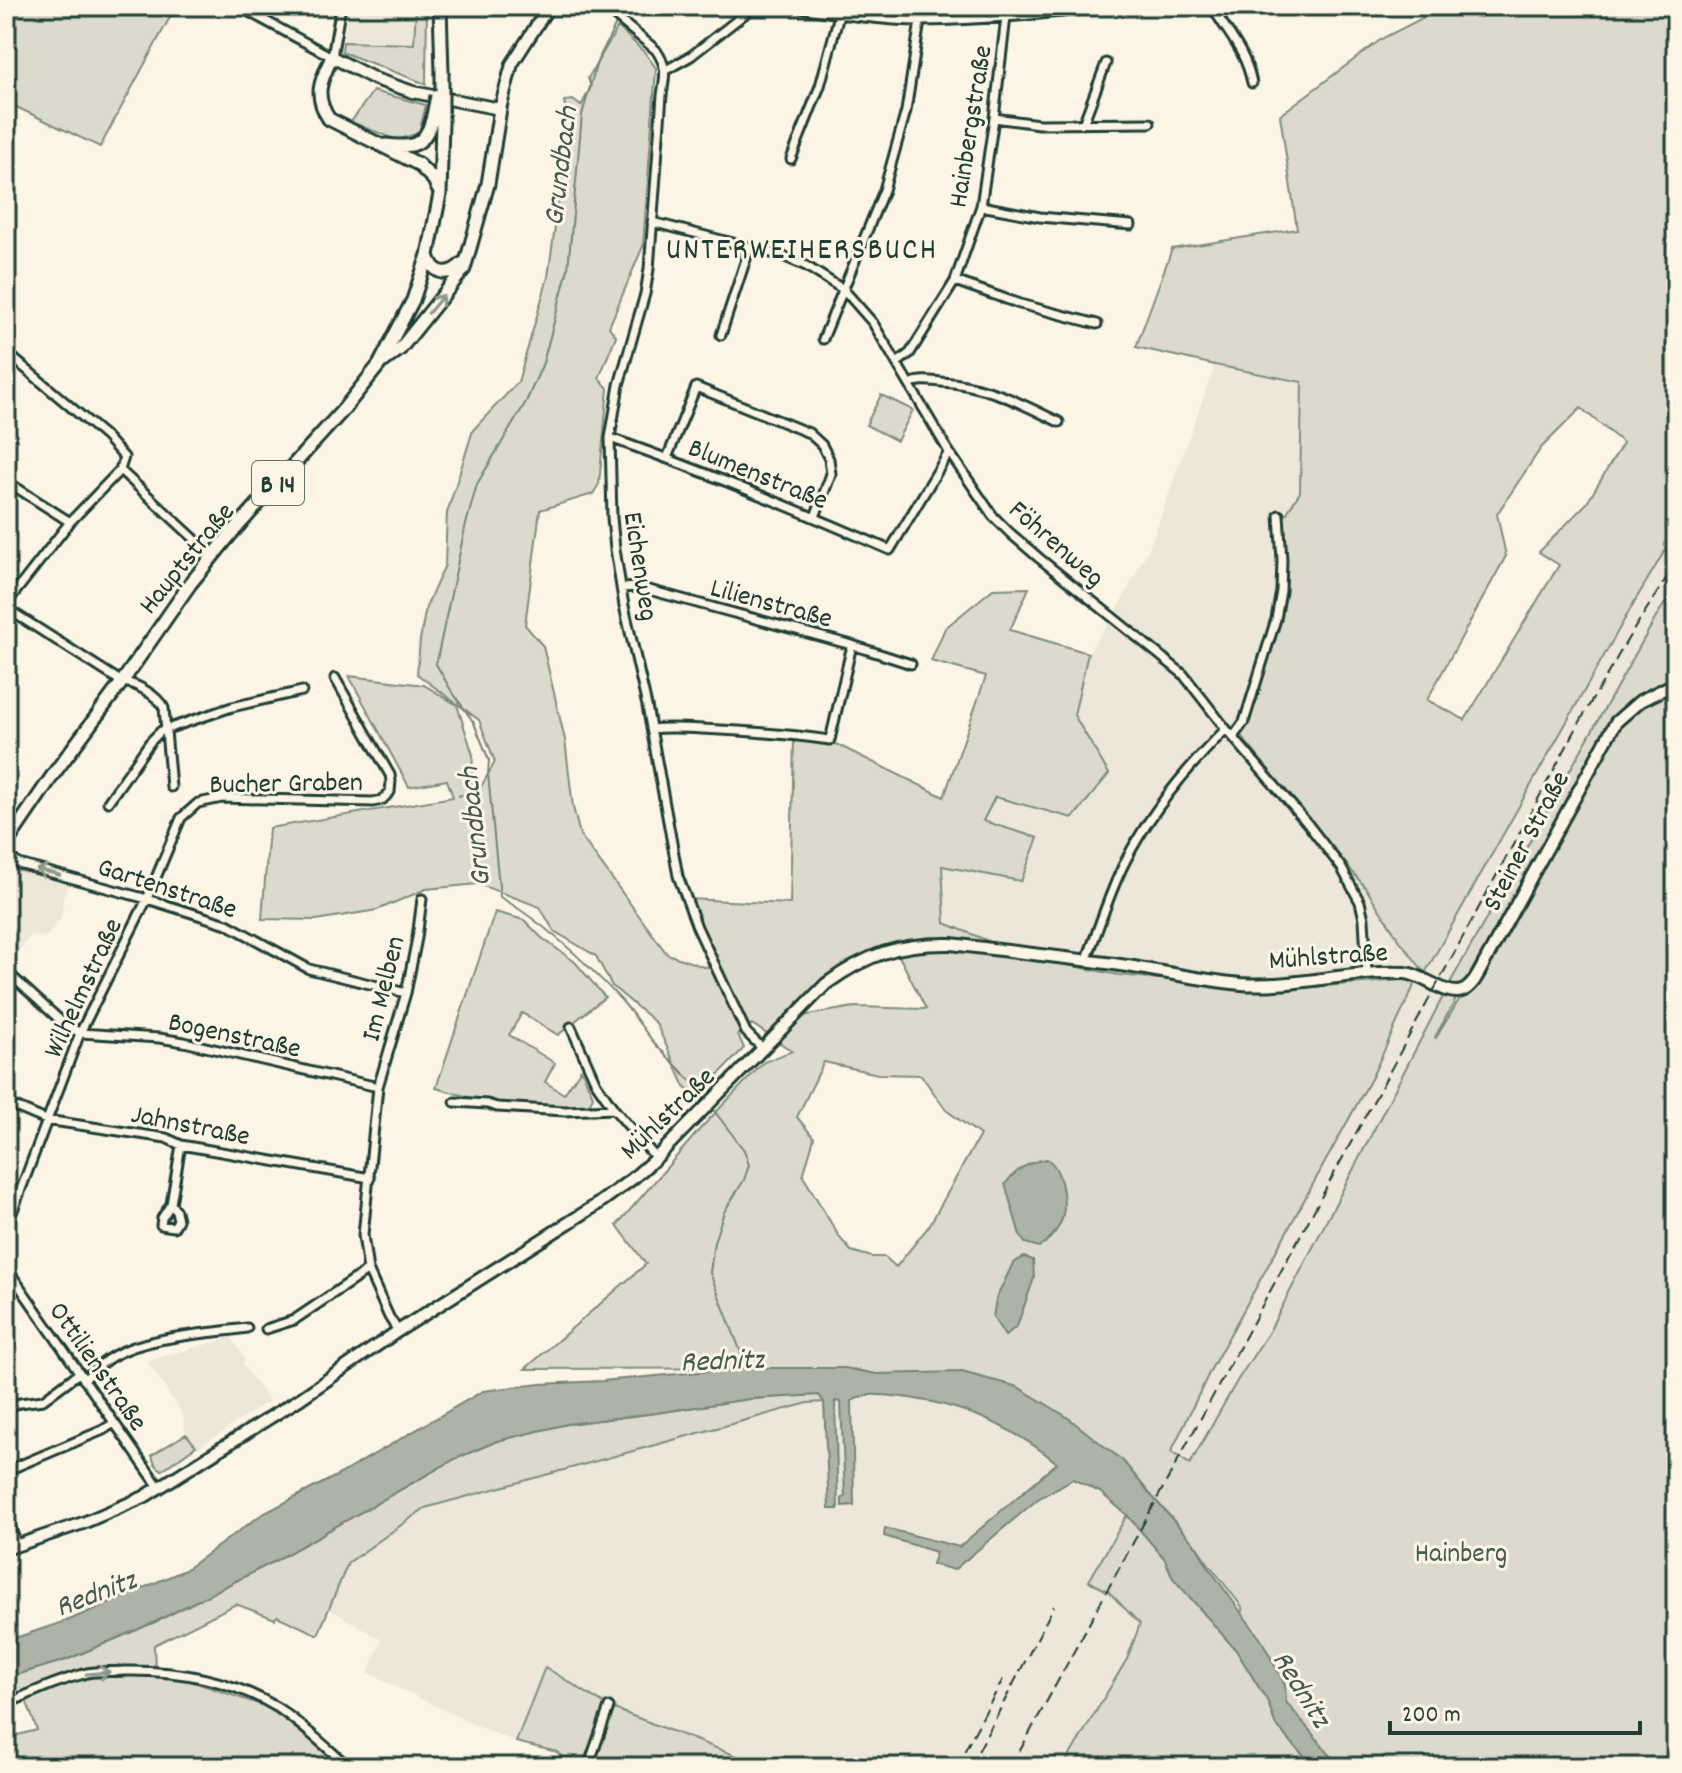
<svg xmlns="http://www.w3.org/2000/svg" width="1682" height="1773" font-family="Dekko,sans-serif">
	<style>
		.built { fill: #ece7d8 }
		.green { fill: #dcdacc; stroke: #7e8c80; stroke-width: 2; fill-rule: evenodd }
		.water { fill: #aeb3a7; stroke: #758479; stroke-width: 2 }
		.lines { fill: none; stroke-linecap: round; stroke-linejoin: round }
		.stream { stroke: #758479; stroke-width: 2 }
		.street-casing { stroke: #1f3d34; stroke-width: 13 }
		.secondary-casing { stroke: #1f3d34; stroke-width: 16 }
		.primary-casing { stroke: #1f3d34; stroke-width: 17 }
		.street { stroke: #fcf5e5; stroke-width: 7 }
		.secondary { stroke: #fcf5e5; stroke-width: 10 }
		.primary { stroke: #fcf5e5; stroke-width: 11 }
		.rail { stroke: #1f3d34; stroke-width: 2; stroke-dasharray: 12 6; stroke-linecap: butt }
		.primary-bridge-casing { stroke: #1f3d34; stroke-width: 17; stroke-linecap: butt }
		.primary-bridge { stroke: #fcf5e5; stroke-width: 11 }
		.oneway { stroke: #8e998c }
		.labels { text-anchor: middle; stroke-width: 6; stroke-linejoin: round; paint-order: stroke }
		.shield { fill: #fcf5e5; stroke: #617469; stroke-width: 2 }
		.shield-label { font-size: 26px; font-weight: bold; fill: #1f3d34 }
		.street-label { font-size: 28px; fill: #1f3d34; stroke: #fcf5e5 }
		.park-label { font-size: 28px; fill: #455c52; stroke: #fcf5e5 }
		.water-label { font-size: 30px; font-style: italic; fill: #435a51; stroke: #fcf5e5 }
		.quarter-label { font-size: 32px; letter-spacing: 2px; fill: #1f3d34; stroke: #fcf5e5 }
	</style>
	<rect width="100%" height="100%" fill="#fcf5e5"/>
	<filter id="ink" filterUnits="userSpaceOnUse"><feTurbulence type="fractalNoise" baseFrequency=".0125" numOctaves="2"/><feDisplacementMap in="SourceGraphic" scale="16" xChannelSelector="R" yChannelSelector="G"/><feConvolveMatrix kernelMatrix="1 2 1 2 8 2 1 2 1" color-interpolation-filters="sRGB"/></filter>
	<g filter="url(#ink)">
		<!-- built -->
		<path class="built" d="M348,6H416L414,44L343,42Z
			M1215,365L1302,381L1300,492L1283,519L1286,587L1273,645L1365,887L1400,941L1425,973L1636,599L1676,532V587L1659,612L1450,983L1308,1260L1270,1330L1237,1381L1190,1464L1170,1453L1211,1369L1372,1077L1416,979L1269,990L1119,975L1027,957L944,923L941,866L1021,881L983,821L995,797L1073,818L1074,715L1088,653L1116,612L1150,546Z
			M6,836L11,840L17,870L68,885L63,899L61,918L46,937L30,936L6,969Z
			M232,1337L244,1358L243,1365L269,1401L198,1448L186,1434L183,1415L147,1361Z
			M865,1394L922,1399L977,1415L1028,1440L1073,1478L1100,1492L1127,1515L1089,1581L1109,1592L1140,1624L1127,1659L1063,1767H730L737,1755L609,1707L545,1667L516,1742L479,1727L368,1673L382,1640L328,1608L348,1563L425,1508L808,1403L852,1401Z"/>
		<!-- green -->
		<path class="green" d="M6,6H176L100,147L6,102Z
			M416,6H427L426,84L342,52L343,42L414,44Z
			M1446,6H1676V532L1636,599L1425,973L1400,941L1365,887L1241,736L1273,645L1286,587L1283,519L1300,492L1302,382L1215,365L1136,347L1172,249L1297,229L1280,115L1383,38ZM1581,408L1623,443L1587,503L1539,552L1559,565L1465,720L1427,700L1506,556L1497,514L1541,448Z
			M618,27L645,53L656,68L643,246L609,327L616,336L599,378L608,388L599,484L593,494L540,510L525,625L543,646L565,740L573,807L580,835L667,954L704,967L718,966L690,899L790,904L794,740L836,744L944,797L986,676L931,661L945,628L993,589L1029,588L1010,630L1088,653L1074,715L1109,774L1073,818L995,797L983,821L1038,838L1021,881L942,866L945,923L1027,957L1119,975L1269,990L1417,979L1372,1077L1211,1369L1171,1452L1190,1464L1237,1381L1270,1330L1450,983L1659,612L1676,587V1767H1340L1291,1710L1261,1666L1244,1631L1242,1607L1208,1563L1197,1547L1149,1493L1123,1461L876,1374L844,1368L525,1369L646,1264L617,1225L701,1128L764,1062L792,1051L752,1024L738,1035L744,1048L704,1090L686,1089L656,1023L612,986L596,956L554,931L540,907L478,884L426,889L377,910L316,920L262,919L269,828L453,797L447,780L409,787L349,676L424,685L457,705L473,755L471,792L458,796L478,792L495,762L479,720L417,674L420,640L426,607L445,565L447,513L473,430L518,382L548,277L569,126L564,101L573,100L581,106L591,87L588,78ZM1576,783L1489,950L1436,1038L1435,1037ZM895,948L926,1009L854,1007L802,1016L828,984ZM824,1062L878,1074L921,1075L946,1110L980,1135L929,1226L896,1267L885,1257H872L851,1251L840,1238L803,1176L814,1138L797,1117Z
			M373,91L426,105L419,133L397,140L351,122Z
			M881,395L913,410L897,441L866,425Z
			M495,912L524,920L542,938L575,962L605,997L558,1035L522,1013L509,1035L555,1063L545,1082L564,1094L581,1069L593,1096L589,1106H544L491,1103L436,1088Z
			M819,1395L824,1402L808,1403L425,1508L348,1563L318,1635L277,1616L275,1619L236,1604L154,1645L155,1669L276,1710L344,1767H6V1738L37,1730L25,1697L6,1681V1678L66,1660L155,1622L271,1563L455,1459L497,1441L567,1424L656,1413L749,1399Z
			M186,1434L196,1446L162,1470C156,1467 153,1461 152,1455Z
			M1127,1515L1165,1559L1173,1578L1236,1650L1268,1702L1275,1723L1288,1739L1315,1767H1063L1127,1659L1140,1624L1109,1592L1089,1581Z
			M545,1667L609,1707L737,1756L730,1767H572L557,1752L516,1742Z"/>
		<!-- water -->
		<path class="water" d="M1047,1159C1063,1169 1068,1208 1060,1224C1055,1235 1048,1241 1039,1247L1025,1243L1020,1235L1005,1184C1017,1169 1028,1162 1047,1159Z
			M1024,1257L1033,1260L1034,1278L1017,1326L1005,1336L993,1317L996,1299L1013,1263Z
			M743,1368H844L876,1374L962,1372L1018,1387L1067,1417L1123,1461L1149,1493L1197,1547L1209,1568L1262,1641L1285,1685L1286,1702L1340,1767H1315L1288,1739L1275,1723L1268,1702L1236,1650L1173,1578L1165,1559L1127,1515L1100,1492L1073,1479L1038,1499L954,1570L932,1564L936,1552L884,1536L885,1528L959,1547L1057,1463C1010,1424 954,1402 894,1396C876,1395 868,1392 852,1401L854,1505L842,1506V1498L845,1497L841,1402L835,1401L838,1509H829L824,1402L819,1395L749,1399L656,1413L567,1424L497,1441L455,1459L271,1563L155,1622L66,1660L6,1678V1641L69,1620L185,1570L261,1515L340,1474L483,1391L540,1384L602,1381Z"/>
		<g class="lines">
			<!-- stream -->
			<path class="stream" d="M619,16L623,6
				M617,22L597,62L582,115L568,269L543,363L526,402L477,484L465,528L436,664L449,687L474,723L489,760L488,774L500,897C546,924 586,962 622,1001C634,1015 644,1031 656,1045C673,1063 692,1079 706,1100
				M712,1108L744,1150L749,1165L744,1180L724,1212L714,1242L710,1273L742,1355L743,1368"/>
			<defs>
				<path id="street" d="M238,6L332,57L341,6
					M603,6L656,50C668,68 665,75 662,95L649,269L645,294L619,385L610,438L612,518L615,549L624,606L647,706L678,876L697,927L746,1032L763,1049
					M788,6C832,13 878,21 923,21C988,20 1054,13 1119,6
					M1212,6C1228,35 1245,49 1252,83
					M666,70L691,56L755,6
					M994,118L1039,124L1150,123
					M1083,124L1106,63
					M791,159L820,86L839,15
					M981,206L1040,217L1131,225
					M652,222L783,256L806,266L844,290L873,323L949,452L993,516L1010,533L1039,558L1183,674L1226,729L1307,823L1341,867L1360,902L1364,919L1367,973
					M955,281L1020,304L1097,324
					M721,335L750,247
					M823,339L884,190L906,111L920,21
					M6,352L105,436L124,457L120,470L70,522L6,604
					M897,363L910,353L955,281L981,206L994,118L1006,17
					M910,384C920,379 930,381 941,382C984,384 1021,403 1059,422
					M610,438C705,471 798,510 890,550L949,452
					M667,458L696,387L809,433L822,445L829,459L831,474L815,517
					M120,470L213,556
					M6,481L70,522
					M621,588L638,587L852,645L911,664
					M6,608L122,682C136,683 157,695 164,708L171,787
					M651,729C668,727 685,728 702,729C745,731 787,734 830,740L852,645
					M1233,737L1244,722L1276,619L1281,591L1282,560L1279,515
					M108,802L150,742L161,731L232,707L302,691
					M6,855L19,864L147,899L227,924L309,969L406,993
					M1086,961C1099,928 1109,893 1125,862C1150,812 1187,768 1226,729
					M6,971L61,1021L80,1033L159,1038L184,1042L378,1087
					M571,1027L596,1083L614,1109L656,1158
					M455,1102L487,1104L497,1107L565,1111L614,1109
					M6,1103L46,1120L166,1138L181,1145L370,1178
					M171,1204L176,1211L178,1220L174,1227L161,1225L162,1218L171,1204L181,1145
					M6,1229L80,1033L147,899L181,818L198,803L222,798L373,802L382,800L390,792L391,781L390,775L335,678
					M6,1267L159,1487
					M266,1329L294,1320L368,1270
					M398,1331L389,1317L368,1270L363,1235L378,1087L406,993L417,938L422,899
					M84,1380C93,1371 102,1362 113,1356C148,1336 207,1334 247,1328
					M6,1407L20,1403L43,1400L79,1373
					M6,1471L103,1430L114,1423
					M6,1522L10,1525L17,1546
					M6,1704C34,1692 56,1681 87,1673C98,1671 112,1672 124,1671C178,1670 231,1679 278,1708C303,1725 326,1747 349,1767
					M588,1767L609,1707"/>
				<path id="secondary" d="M332,57L375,79L413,92L500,109L512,64L549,6
					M6,1549L83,1523L144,1497L301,1398L398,1331L595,1206L632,1179L656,1158L826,984C867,954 900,943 951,944C1006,951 1060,957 1114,964C1156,970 1199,980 1241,984C1296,988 1350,970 1405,973C1423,974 1446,997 1462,991C1474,987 1481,968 1487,958L1616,722L1640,701L1676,683"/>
				<path id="primary" d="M440,6L442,72
					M332,57C321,80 313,95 329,119L418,164L434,180L438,189
					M386,145C411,148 424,147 432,120
					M428,255C434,276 449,277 463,263
					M384,361L400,349L464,269L488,184L500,109
					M6,844L55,772L122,682L190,584L230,535L343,410L379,365L413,300L428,255L440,194L442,122"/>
			</defs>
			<!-- street casing -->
			<use href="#street" class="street-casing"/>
			<!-- secondary casing -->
			<use href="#secondary" class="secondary-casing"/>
			<!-- primary casing -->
			<use href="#primary" class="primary-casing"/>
			<!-- street -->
			<use href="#street" class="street"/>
			<!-- secondary -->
			<use href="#secondary" class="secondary"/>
			<!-- primary -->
			<use href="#primary" class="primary"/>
			<!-- rail -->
			<path class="rail" d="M956,1767L1003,1679
				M970,1767L1054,1606
				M1011,1767L1587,709L1629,637L1676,563"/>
			<defs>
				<path id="primary-bridge" d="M442,72V122
					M432,120L437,96"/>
			</defs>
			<!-- primary-bridge casing -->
			<use href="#primary-bridge" class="primary-bridge-casing"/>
			<!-- primary-bridge -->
			<use href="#primary-bridge" class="primary-bridge"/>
		</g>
		<!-- one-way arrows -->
		<defs><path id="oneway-shaft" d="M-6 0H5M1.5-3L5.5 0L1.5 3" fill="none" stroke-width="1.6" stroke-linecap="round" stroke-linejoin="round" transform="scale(2)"/></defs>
		<g class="oneway">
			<use href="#oneway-shaft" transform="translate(436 304) rotate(-50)"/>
			<use href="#oneway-shaft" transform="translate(48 872) rotate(-165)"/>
			<use href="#oneway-shaft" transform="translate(98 1673) rotate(-5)"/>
		</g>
	</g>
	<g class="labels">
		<!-- shield labels -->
		<rect class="shield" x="252" y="461" width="52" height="44" rx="6"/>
		<g class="shield-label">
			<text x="278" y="492">B 14</text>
		</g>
		<!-- street labels -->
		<g class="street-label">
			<text transform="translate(968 126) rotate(-81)" y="10">Hainbergstraße</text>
			<text transform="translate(759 472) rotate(22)" y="10">Blumenstraße</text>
			<text transform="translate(1058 542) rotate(41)" y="10">Föhrenweg</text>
			<text transform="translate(185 557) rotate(-51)" y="10">Hauptstraße</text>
			<text transform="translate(643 566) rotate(81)" y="10">Eichenweg</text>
			<text transform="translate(772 601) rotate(15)" y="10">Lilienstraße</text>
			<text transform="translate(286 781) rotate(-1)" y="10">Bucher Graben</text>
			<text transform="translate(1524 840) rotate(-62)" y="10">Steiner Straße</text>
			<text transform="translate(168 886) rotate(18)" y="10">Gartenstraße</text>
			<text transform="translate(1328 954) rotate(-4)" y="10">Mühlstraße</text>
			<text transform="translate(81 987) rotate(-65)" y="10">Wilhelmstraße</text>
			<text transform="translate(381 988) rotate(-76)" y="10">Im Melben</text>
			<text transform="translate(235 1033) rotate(12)" y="10">Bogenstraße</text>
			<text transform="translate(666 1112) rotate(-44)" y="10">Mühlstraße</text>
			<text transform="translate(191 1123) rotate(11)" y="10">Jahnstraße</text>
			<text transform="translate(100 1365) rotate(55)" y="10">Ottilienstraße</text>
		</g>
		<!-- park labels -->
		<g class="park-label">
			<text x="1461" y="1561">Hainberg</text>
		</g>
		<!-- water labels -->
		<g class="water-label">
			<text transform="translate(559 166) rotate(-83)" y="10">Grundbach</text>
			<text transform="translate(473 827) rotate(-96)" y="10">Grundbach</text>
			<text transform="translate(722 1359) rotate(-2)" y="10">Rednitz</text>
			<text transform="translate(95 1592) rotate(-21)" y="10">Rednitz</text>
			<text transform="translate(1303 1688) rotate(58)" y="10">Rednitz</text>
		</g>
		<!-- quarter labels -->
		<g class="quarter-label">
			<text x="802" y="258">UNTERWEIHERSBUCH</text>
		</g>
	</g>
	<!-- margin -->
	<rect width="1682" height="1773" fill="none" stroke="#fcf5e5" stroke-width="32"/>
	<rect x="16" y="16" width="1650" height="1741" fill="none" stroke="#1f3d34" stroke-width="3" filter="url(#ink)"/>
	<!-- scale -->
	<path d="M1390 1721v12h250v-12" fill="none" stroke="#1f3d34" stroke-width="4"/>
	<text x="1402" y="1721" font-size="24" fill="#1f3d34" stroke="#fcf5e5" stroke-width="6" paint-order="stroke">200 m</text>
</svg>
